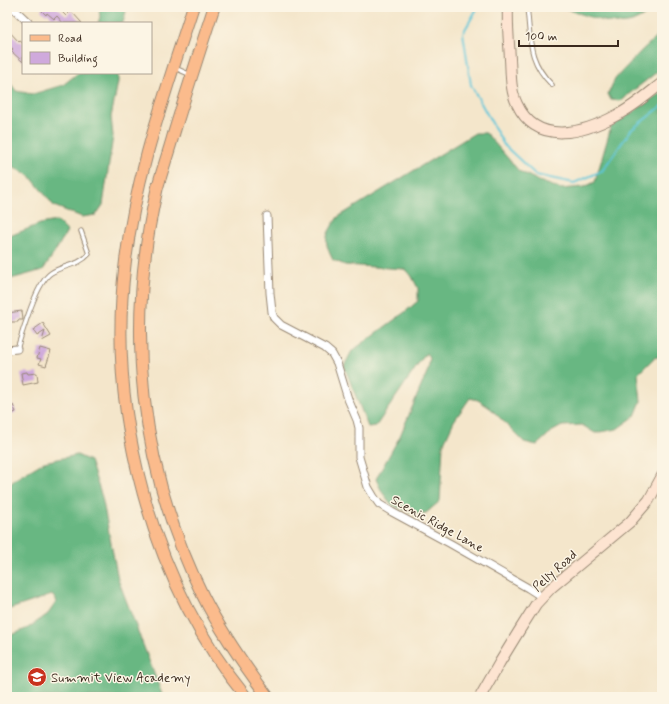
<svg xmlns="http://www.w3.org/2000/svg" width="669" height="704" font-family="Mynerve,sans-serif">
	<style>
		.forest { fill: #67b782; stroke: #517050 }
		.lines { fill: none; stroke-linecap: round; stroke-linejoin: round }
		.stream { stroke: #5ec7da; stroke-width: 2 }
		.building { fill: #cfa9dc }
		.lane-casing { stroke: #988874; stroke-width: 5.5 }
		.street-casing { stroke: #988874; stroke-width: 9 }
		.secondary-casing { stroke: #988874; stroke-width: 12 }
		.primary-casing { stroke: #988874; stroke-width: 13 }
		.lane { stroke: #fff; stroke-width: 3.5 }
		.street { stroke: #fff; stroke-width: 7 }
		.secondary { stroke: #fde4d1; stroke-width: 10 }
		.primary { stroke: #fbbb8c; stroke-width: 11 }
		.labels { text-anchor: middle; stroke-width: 3; stroke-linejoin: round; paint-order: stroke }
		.street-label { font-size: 13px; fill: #3b2a1e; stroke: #fcf5e5 }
		.poi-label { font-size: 13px; fill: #3b2a1e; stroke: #fcf5e5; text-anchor: start }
	</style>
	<rect width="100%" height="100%" fill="#fcf5e5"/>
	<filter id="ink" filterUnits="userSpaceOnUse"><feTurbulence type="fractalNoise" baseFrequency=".025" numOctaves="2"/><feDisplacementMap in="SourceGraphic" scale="8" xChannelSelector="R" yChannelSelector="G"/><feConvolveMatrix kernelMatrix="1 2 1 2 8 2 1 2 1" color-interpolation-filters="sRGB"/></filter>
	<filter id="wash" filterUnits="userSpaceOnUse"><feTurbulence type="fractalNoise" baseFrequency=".012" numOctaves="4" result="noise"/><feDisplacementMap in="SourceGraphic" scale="16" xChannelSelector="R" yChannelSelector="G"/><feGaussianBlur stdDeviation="0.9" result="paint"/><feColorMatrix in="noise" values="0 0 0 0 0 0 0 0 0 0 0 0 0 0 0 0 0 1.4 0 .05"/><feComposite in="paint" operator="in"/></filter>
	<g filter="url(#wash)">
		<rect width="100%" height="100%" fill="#f4e6cb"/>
		<!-- forest -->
		<path class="forest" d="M99,7H127L123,23H98L100,17Z
			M561,7H656C649,12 641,19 632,22C613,28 580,13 561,7Z
			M662,32V68L620,101L611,100L608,94L615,79L641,51Z
			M78,73H118V82L111,117L113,136L103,205L96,215L82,217L54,206L30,176L7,163V78L16,91L33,94L63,85Z
			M662,92V356L654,358L638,374L641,401L635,416L617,429L595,433L582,425L562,426L551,432L537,445L524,442L490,408L478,400L470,398L454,421L443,445L440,501L426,513H412L392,505L382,492L376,479L400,436L428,370L430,358L426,353L376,426L368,427L344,366L352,351L405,312L418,301V288L411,275L404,269L345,265L333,260C322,239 326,235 338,217L475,133H486L519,171L539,181L561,189L584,187L595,182L611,127Z
			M57,221L67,231L55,252L43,270L7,280V237L40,224Z
			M77,455L90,461L102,497L118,579L163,697H7V637L28,628L48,614L57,601L52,595L7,610V487L17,478L44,462Z"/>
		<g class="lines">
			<!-- stream -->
			<path class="stream" d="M478,7L463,33L471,85L504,145L536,175L574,183L602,171L631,130L662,106"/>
		</g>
		<g id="blocks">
			<!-- building -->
			<path class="building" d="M43,7H57L66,16L71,11L82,23H63L57,16L54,19L47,13L46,15L41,10Z
				M7,29L19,42L20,41L23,43V62L11,51L13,49L7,43Z
				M22,311L23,320H18V322H7V313Z
				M43,323L51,336L42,341L45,331L37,336L33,330Z
				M40,348L51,351L46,366L39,364L41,359L37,358Z
				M27,372L28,374L37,373L38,382L23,385L21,373Z
				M13,405L16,412L7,416V408Z"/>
		</g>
	</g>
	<g filter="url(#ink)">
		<use href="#blocks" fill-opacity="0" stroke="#988874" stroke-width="1"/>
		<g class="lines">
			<defs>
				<path id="lane" d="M527,7C531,39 527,60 552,85
					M175,68L191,75
					M17,349C23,331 36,283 51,273C63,265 79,266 89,254L81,231"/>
				<path id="street" d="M12,7L29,23
					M267,216L270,293L272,312L274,318L281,325L325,348L332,354L337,363L348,399L357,420L359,428V457L368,487L374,497L379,504L392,512L451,544L528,588L542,597
					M7,350L17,349"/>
				<path id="secondary" d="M508,7C507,24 509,41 510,59C511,73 510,90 517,104C537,147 584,133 617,115C633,107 648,94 662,83
					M480,697L500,662L519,631L536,604L551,588L630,522L649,500L662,476"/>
				<path id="primary" d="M193,7C166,91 135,176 125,265C107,413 151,581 246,697
					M214,7C200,50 186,93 173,136C168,154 162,171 157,189C125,328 139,467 203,596C221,632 244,665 268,697"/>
			</defs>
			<!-- lane casing -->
			<use href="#lane" class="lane-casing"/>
			<!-- street casing -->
			<use href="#street" class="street-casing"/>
			<!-- secondary casing -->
			<use href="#secondary" class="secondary-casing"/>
			<!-- primary casing -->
			<use href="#primary" class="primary-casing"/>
			<!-- lane -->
			<use href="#lane" class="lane"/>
			<!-- street -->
			<use href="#street" class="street"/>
			<!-- secondary -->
			<use href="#secondary" class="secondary"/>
			<!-- primary -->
			<use href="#primary" class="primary"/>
		</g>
	</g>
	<!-- icons -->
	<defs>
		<symbol id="school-disc" viewBox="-11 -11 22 22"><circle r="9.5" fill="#c8321e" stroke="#fcf5e5"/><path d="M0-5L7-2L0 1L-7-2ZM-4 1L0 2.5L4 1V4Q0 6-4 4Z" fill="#fff"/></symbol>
	</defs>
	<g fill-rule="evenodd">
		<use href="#school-disc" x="26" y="666" width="22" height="22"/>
	</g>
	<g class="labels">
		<!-- street labels -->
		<g class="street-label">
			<text transform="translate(438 523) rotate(29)" y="5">Scenic Ridge Lane</text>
			<text transform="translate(554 570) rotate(-42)" y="5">Pelly Road</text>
		</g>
		<!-- poi labels -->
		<g class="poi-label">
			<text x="51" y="682">Summit View Academy</text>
		</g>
	</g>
	<!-- margin -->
	<rect width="669" height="704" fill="none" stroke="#fcf5e5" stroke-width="24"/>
	<!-- legend -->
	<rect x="22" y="22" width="130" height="52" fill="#fcf5e5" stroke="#afa495"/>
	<rect x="30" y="35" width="20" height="6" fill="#fbbb8c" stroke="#afa495"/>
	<text x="58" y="42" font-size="12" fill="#3b2a1e">Road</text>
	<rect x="30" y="52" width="20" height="12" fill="#cfa9dc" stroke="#afa495"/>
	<text x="58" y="62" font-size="12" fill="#3b2a1e">Building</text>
	<!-- scale -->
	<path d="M519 40v6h99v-6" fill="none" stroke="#3b2a1e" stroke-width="2"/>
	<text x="525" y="40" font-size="12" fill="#3b2a1e" stroke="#fcf5e5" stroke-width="3" paint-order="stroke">100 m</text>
</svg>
